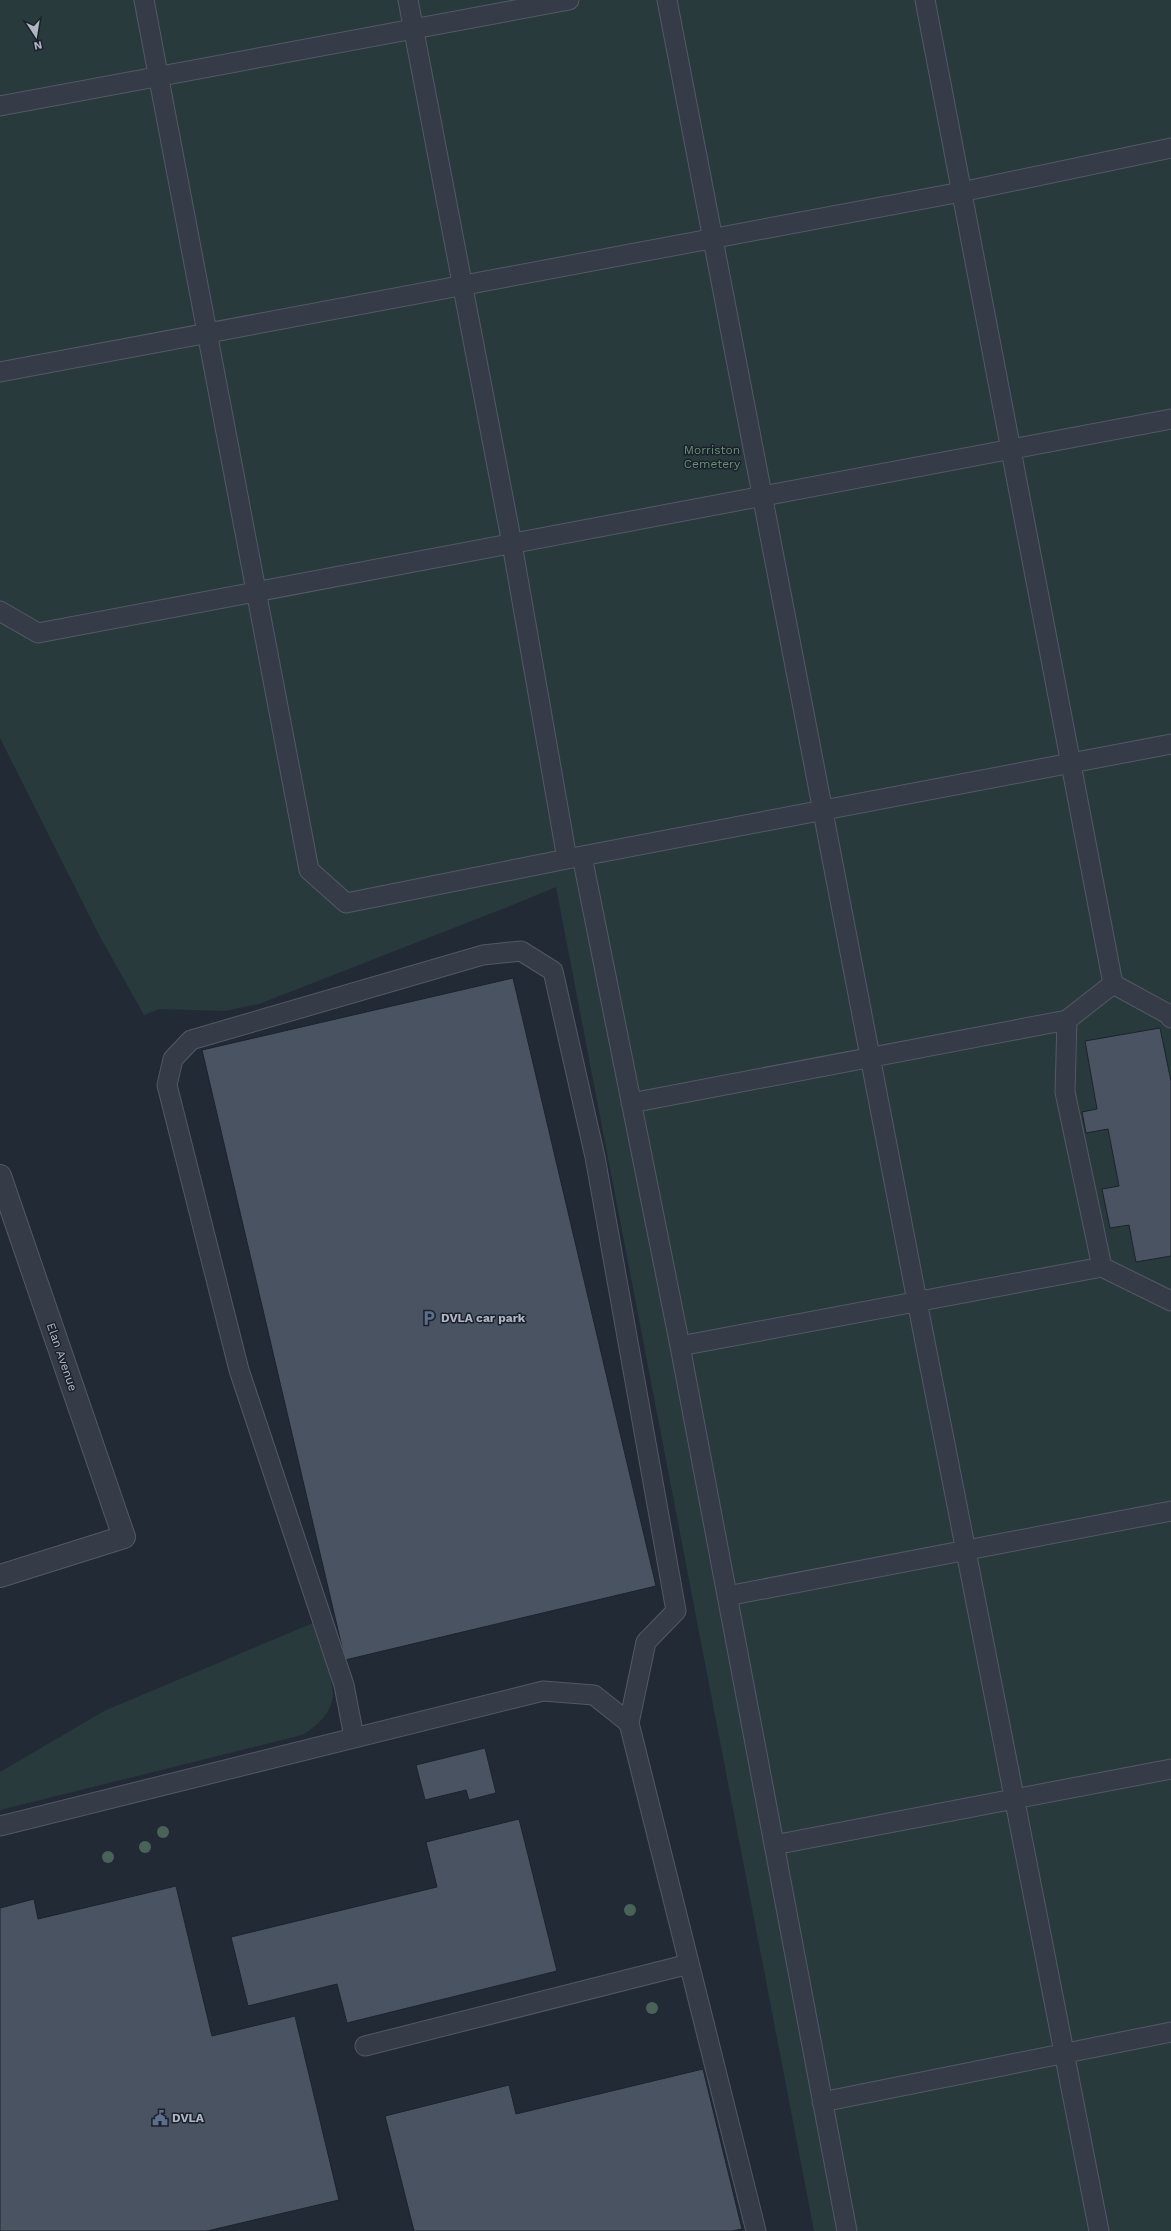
<svg xmlns="http://www.w3.org/2000/svg" width="1171" height="2231" font-family="'Work Sans',sans-serif">
	<style>
		.green { fill: #283a3c }
		.building { fill: #4a5362; stroke: #1d232e }
		.lines { fill: none; stroke-linecap: round; stroke-linejoin: round }
		.service-casing { stroke: #535965; stroke-width: 21 }
		.minor-casing { stroke: #535965; stroke-width: 24 }
		.service { stroke: #363c47; stroke-width: 19 }
		.minor { stroke: #363c47; stroke-width: 22 }
		.tree { fill: #496359 }
		.labels { text-anchor: middle; stroke-width: 3; stroke-linejoin: round; paint-order: stroke }
		.park-label { font-size: 12px; fill: #699275; stroke: #1b212c }
		.poi-label { font-size: 12px; font-weight: bold; fill: #b0b6c4; stroke: #1b212c; text-anchor: start }
		.street-label { font-size: 12px; fill: #b0b6c4; stroke: #1b212c }
	</style>
	<rect width="100%" height="100%" fill="#222a36"/>
	<!-- green -->
	<path class="green" d="M0,0H1171V2231H814L556,887L520,902L259,1004L225,1011L159,1009L144,1015L99,935L0,738Z
		M313,1623C319,1640 333,1678 333,1695C332,1713 316,1727 302,1735L0,1810V1772L104,1711Z"/>
	<!-- building -->
	<path class="building" d="M513,978L656,1586L345,1660L202,1050Z
		M1160,1028L1171,1081V1256L1136,1262L1129,1225L1110,1228L1102,1189L1119,1186L1108,1129L1086,1133L1082,1112L1097,1109L1085,1041Z
		M485,1748L496,1793L469,1800L466,1790L425,1800L416,1765Z
		M519,1819L557,1971L347,2023L337,1984L248,2006L231,1937L437,1887L426,1842Z
		M176,1886L212,2036L295,2016L339,2200L207,2231H0V1908L34,1899L38,1919Z
		M703,2069L742,2229L732,2231H414L385,2116L509,2085L516,2114Z"/>
	<g class="lines">
		<defs>
			<path id="service" d="M144,0L309,870L346,903L582,856L680,1346
				M408,0L512,544L567,859
				M667,0L917,1301L1099,2231
				M925,0L1113,984
				M0,106L569,0
				M0,372L961,192L1171,148
				M0,611L38,633L1171,419
				M582,856L1171,744
				M1113,984L1067,1020L1065,1092L1102,1267L1171,1301
				M1113,984L1168,1014L1171,1018
				M631,1103L1067,1020
				M727,1596L1171,1511
				M354,1737L344,1685L239,1370L167,1085L173,1059L191,1040L483,955L521,951L553,971L595,1157L676,1611L646,1642L629,1723
				M0,1826L543,1691L594,1695L629,1723L756,2231
				M774,1845L1171,1769
				M365,2046L689,1964
				M822,2102L1171,2032
				M847,2231L680,1346L1102,1267"/>
			<path id="minor" d="M0,1176L124,1537L0,1576"/>
		</defs>
		<!-- service casing -->
		<use href="#service" class="service-casing"/>
		<!-- minor casing -->
		<use href="#minor" class="minor-casing"/>
		<!-- service -->
		<use href="#service" class="service"/>
		<!-- minor -->
		<use href="#minor" class="minor"/>
	</g>
	<!-- trees -->
	<g class="tree">
		<circle cx="163" cy="1832" r="6"/>
		<circle cx="145" cy="1847" r="6"/>
		<circle cx="108" cy="1857" r="6"/>
		<circle cx="630" cy="1910" r="6"/>
		<circle cx="652" cy="2008" r="6"/>
	</g>
	<!-- icons -->
	<defs>
		<symbol id="parking-bare" viewBox="-9 -9 18 18"><path d="M-3.5-5.5H1a3.5 3.5 0 0 1 0 7H-1V5.5H-3.5ZM-1-3.4V-.6H.8a1.4 1.4 0 0 0 0-2.8Z" fill="#5c6f8a" stroke="#1b212c" stroke-width="2.5" paint-order="stroke"/></symbol>
		<symbol id="civic-bare" viewBox="-9 -9 18 18"><path d="M-.6-6.5H3V-4.5H.6V-3L4-1V1h2V6H-6V1h2V-1L-.6-3ZM-1.2 2.5V6h2.4V2.5Z" fill="#5c6f8a" stroke="#1b212c" stroke-width="2.5" paint-order="stroke"/></symbol>
	</defs>
	<g fill-rule="evenodd">
		<use href="#parking-bare" x="418" y="1307" width="22" height="22"/>
		<use href="#civic-bare" x="149" y="2107" width="22" height="22"/>
	</g>
	<g class="labels">
		<!-- park labels -->
		<g class="park-label">
			<text x="712" y="454">Morriston<tspan x="712" dy="14">Cemetery</tspan></text>
		</g>
		<!-- poi labels -->
		<g class="poi-label">
			<text x="441" y="1322">DVLA car park</text>
			<text x="172" y="2122">DVLA</text>
		</g>
		<!-- street labels -->
		<g class="street-label">
			<text transform="translate(62 1357) rotate(71)" y="4">Elan Avenue</text>
		</g>
	</g>
	<!-- north arrow -->
	<g transform="translate(36 36) rotate(168)" stroke="#1b212c" stroke-width="3" paint-order="stroke">
	<path d="M0-3L7 15L0 10L-7 15Z" fill="#b0b6c4"/>
	<text y="-6" font-size="11" font-weight="bold" text-anchor="middle" fill="#b0b6c4">N</text>
	</g>
</svg>
